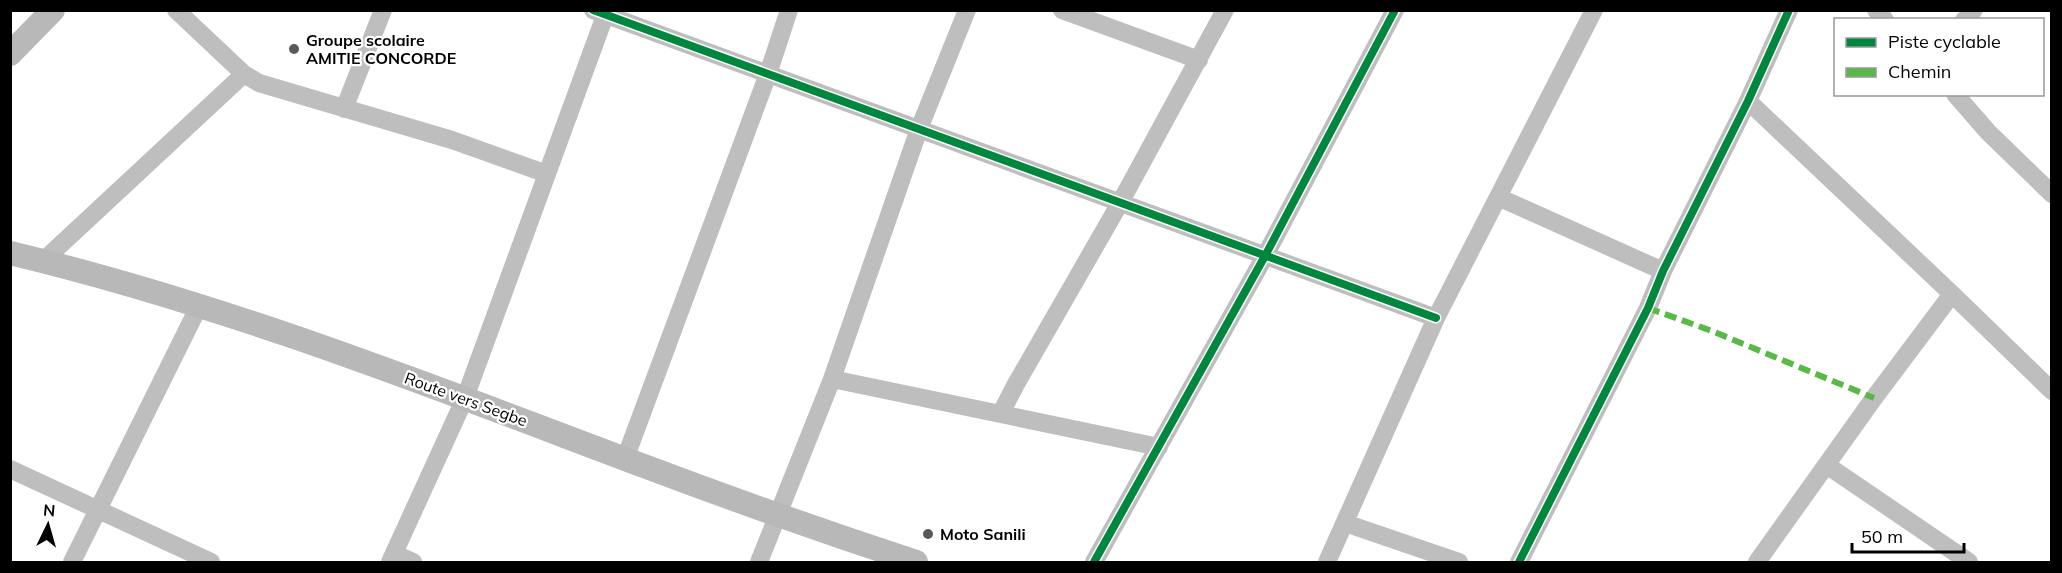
<svg xmlns="http://www.w3.org/2000/svg" width="2062" height="573" font-family="Mulish,sans-serif">
	<style>
		.lines { fill: none; stroke-linecap: round; stroke-linejoin: round }
		.street { stroke: #bebebe; stroke-width: 18 }
		.secondary { stroke: #b8b8b8; stroke-width: 24 }
		.quiet { stroke: #58b947; stroke-width: 6; stroke-dasharray: 12 6; stroke-linecap: butt }
		.cycleway-casing { stroke: #fff; stroke-width: 11 }
		.cycleway { stroke: #00873e; stroke-width: 8 }
		.poi-dot { fill: #595959; stroke: #fff; stroke-width: 2 }
		.labels { text-anchor: middle; stroke-width: 4.5; stroke-linejoin: round; paint-order: stroke }
		.poi-label { font-size: 16px; font-weight: bold; fill: #000; stroke: #fff; text-anchor: start }
		.street-label { font-size: 16px; fill: #000; stroke: #fff }
	</style>
	<rect width="100%" height="100%" fill="#fff"/>
	<g class="lines">
		<!-- street -->
		<path class="street" d="M176,10L244,74L259,83L452,140L547,174
			M593,10L1436,318
			M1062,10L1199,60
			M1876,10L1885,20
			M1964,20L1974,10
			M1955,94L1988,132L2052,194
			M1748,101L1952,294L2052,391
			M344,109L383,10
			M1498,197L1663,271
			M43,261L244,74
			M832,379L1159,447
			M1001,413L1016,384L1120,203L1225,10
			M625,459L768,74L789,10
			M1828,466L1969,562
			M10,469L211,562
			M1345,523L1459,562
			M395,554L413,562
			M72,562L199,306
			M390,562L465,398L607,10
			M759,562L832,379L919,129L967,10
			M1094,562L1265,256L1395,10
			M1327,562L1436,318L1594,10
			M1519,562L1648,308L1663,271L1748,101L1789,10
			M1757,562L1874,398L1952,294"/>
		<!-- secondary -->
		<path class="secondary" d="M10,54L53,10
			M10,253C228,305 436,388 644,466C734,500 825,532 916,562"/>
		<!-- quiet -->
		<path class="quiet" d="M1648,308L1712,331L1874,398"/>
		<defs>
			<path id="cycleway" d="M593,10L1436,318
				M1094,562L1265,256L1395,10
				M1519,562L1648,308L1663,271L1748,101L1789,10"/>
		</defs>
		<!-- cycleway casing -->
		<use href="#cycleway" class="cycleway-casing"/>
		<!-- cycleway -->
		<use href="#cycleway" class="cycleway"/>
	</g>
	<!-- markers -->
	<g class="poi-dot">
		<circle cx="294" cy="49" r="6"/>
		<circle cx="928" cy="534" r="6"/>
	</g>
	<g class="labels">
		<!-- poi labels -->
		<g class="poi-label">
			<text x="306" y="46">Groupe scolaire<tspan x="306" dy="18">AMITIE CONCORDE</tspan></text>
			<text x="940" y="540">Moto Sanili</text>
		</g>
		<!-- street labels -->
		<g class="street-label">
			<text transform="translate(466 399) rotate(20)" y="6">Route vers Segbe</text>
		</g>
	</g>
	<!-- border -->
	<rect width="2062" height="573" fill="none" stroke="#000000" stroke-width="24"/>
	<!-- legend -->
	<rect x="1834" y="18" width="210" height="78" fill="#ffffff" stroke="#999999" stroke-width="1.5"/>
	<rect x="1846" y="38" width="30" height="9" fill="#00873e" stroke="#999999" stroke-width="1.5"/>
	<text x="1888" y="48" font-size="18" fill="#000000">Piste cyclable</text>
	<rect x="1846" y="68" width="30" height="9" fill="#58b947" stroke="#999999" stroke-width="1.5"/>
	<text x="1888" y="78" font-size="18" fill="#000000">Chemin</text>
	<!-- north arrow -->
	<g transform="translate(48 525) rotate(5)" stroke="#ffffff" stroke-width="4.5" paint-order="stroke">
	<path d="M0-4.5L10 22L0 15L-10 22Z" fill="#000000"/>
	<text y="-9" font-size="16" font-weight="bold" text-anchor="middle" fill="#000000">N</text>
	</g>
	<!-- scale -->
	<path d="M1852 543v9h112v-9" fill="none" stroke="#000000" stroke-width="3"/>
	<text x="1861" y="543" font-size="18" fill="#000000" stroke="#ffffff" stroke-width="4.5" paint-order="stroke">50 m</text>
</svg>
